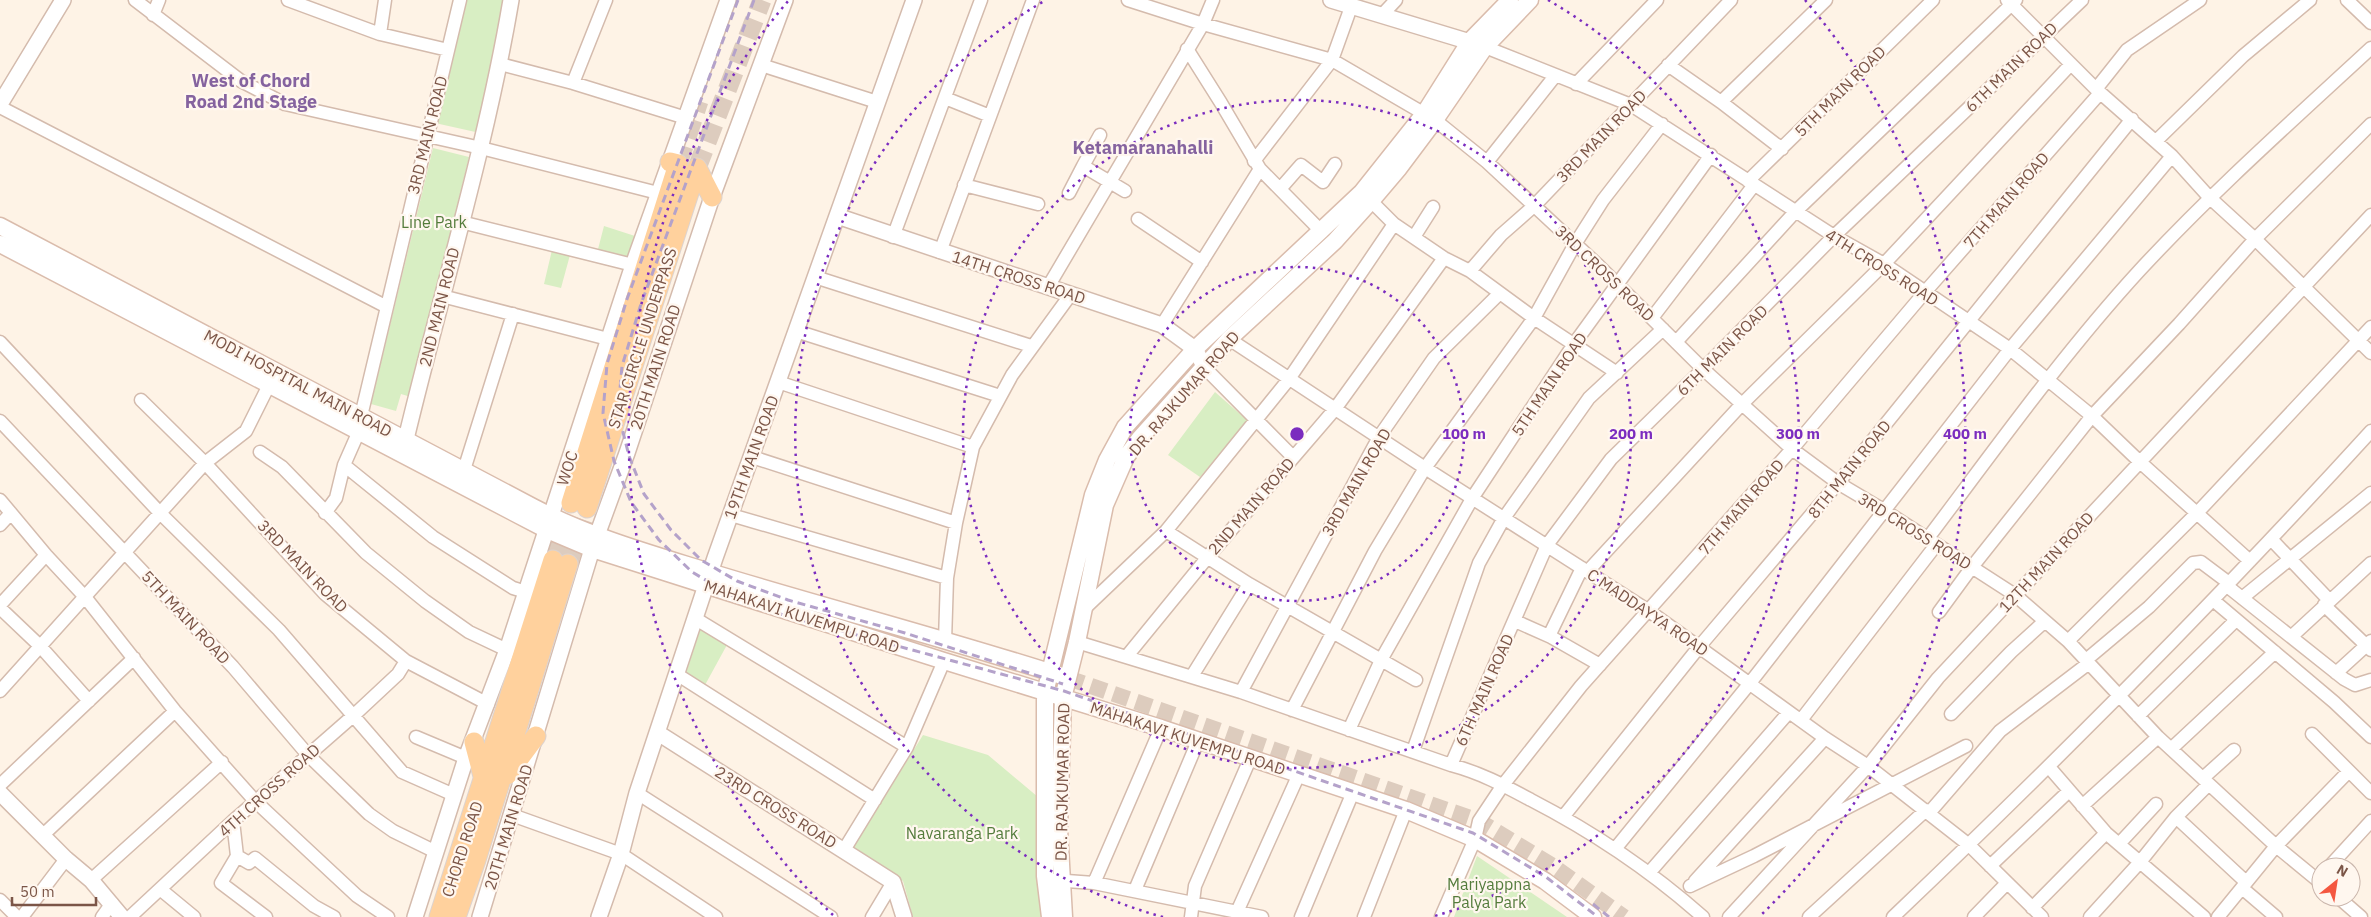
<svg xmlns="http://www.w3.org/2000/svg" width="2371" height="917" font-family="'IBM Plex Sans',sans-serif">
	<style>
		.green { fill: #d8eec3 }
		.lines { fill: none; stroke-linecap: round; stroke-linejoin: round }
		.secondary-tunnel { stroke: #ddccbe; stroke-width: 16; stroke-dasharray: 16 8; stroke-linecap: butt }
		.primary-tunnel { stroke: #ddccbe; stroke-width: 19; stroke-dasharray: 19 9; stroke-linecap: butt }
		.minor-casing { stroke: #d4bbad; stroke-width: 15 }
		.tertiary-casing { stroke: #d4bbad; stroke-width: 18 }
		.secondary-casing { stroke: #dabcac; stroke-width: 19 }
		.primary-casing { stroke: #ddd3cf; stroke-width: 21 }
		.minor { stroke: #fff; stroke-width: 12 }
		.tertiary { stroke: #fff; stroke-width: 15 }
		.secondary { stroke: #fff; stroke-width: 16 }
		.primary { stroke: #ffd19d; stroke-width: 19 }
		.rail { stroke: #b4a2ca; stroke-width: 3; stroke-dasharray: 8 5; stroke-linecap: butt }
		.ring { fill: none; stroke: #7b2cbf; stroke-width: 2.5; stroke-dasharray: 2.5 5 }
		.labels { text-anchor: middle; stroke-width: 4.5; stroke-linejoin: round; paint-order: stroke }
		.street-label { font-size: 16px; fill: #7b5547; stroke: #fff7ef }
		.park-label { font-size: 16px; fill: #547c3c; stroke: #fff7ef }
		.neighbourhood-label { font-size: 18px; font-weight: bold; fill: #85639f; stroke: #fff7ef }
		.centre { fill: #7b2cbf; stroke: #fff7ef; stroke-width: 2.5 }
		.ring-label { font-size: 15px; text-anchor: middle; font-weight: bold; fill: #7b2cbf; stroke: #fff7ef; stroke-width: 4.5; stroke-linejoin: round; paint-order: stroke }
	</style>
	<rect width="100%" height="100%" fill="#fef3e6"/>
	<!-- green -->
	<path class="green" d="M462,0H508L480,133L435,123Z
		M433,148L469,157L411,397L401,394L396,411L371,404Z
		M604,226L635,236L626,260L597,253Z
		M552,250L570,255L561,288L544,284Z
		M1215,392L1248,421L1200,477L1168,455Z
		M701,627L728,643L705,685L686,673Z
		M923,735L988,755L1038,797L1045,917H913L903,881L853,848Z
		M1477,856L1567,917H1454Z"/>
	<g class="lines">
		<!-- secondary-tunnel -->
		<path class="secondary-tunnel" d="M1068,678L1479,821L1553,866L1624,917"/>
		<!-- primary-tunnel -->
		<path class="primary-tunnel" d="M678,164L699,101
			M697,168L762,0
			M553,560L571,503
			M568,564L587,508"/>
		<defs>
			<path id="minor" d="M135,0L241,81L285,104L481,148L658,193
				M288,0L380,34L448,50
				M1128,0L1203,24L1332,60L1435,120L1487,162L1599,266L1703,369L1792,449L1838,483L1885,511L2015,595L2068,641L2158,737L2276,846L2321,883
				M2007,0L2096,89L2172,156L2209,197L2255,239L2371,353
				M2347,0L2371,23
				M153,15L159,0
				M1381,16L1396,0
				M380,34L385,0
				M1485,47L1631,105L1834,236L1884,264L2010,349L2048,380L2092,416L2140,462L2250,561
				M1187,49L1221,103L1260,169L1322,232
				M500,64L573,83L686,118
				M761,65L877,102
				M1668,65L1721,102L1826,0
				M573,83L606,0
				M1576,84L1657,0
				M2096,89L2127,50L2200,0
				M945,98L990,116
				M1721,102L1782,149
				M0,107L387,307
				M1100,135L1083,166L1125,191
				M2156,141L2243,56L2310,0
				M1254,161L1332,60L1351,7
				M1487,162L1555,76
				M1748,181L1933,0
				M964,185L1038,204
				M1280,189L1301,165L1323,182L1335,164
				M1069,193L1083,166
				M1365,195L1394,224L1444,258L1470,271L1534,318L1617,373
				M1138,219L1202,262
				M461,222L633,265
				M893,237L981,0
				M1414,237L1433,207
				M940,252L1033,0
				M1470,271L1501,235L1535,205L1731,0
				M815,277L1031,346
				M1048,287L1203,24L1213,0
				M442,296L608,339
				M1652,318L1754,185
				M1162,325L1260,169
				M796,331L1000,396
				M1229,339L1425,468L1649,611L1825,738L1868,766L1969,845L2042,917
				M0,342L161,514L279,630L402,772L454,795
				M1676,342L1795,212L2016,0
				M1205,368L1293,457
				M778,382L973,447
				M141,400L205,463L325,594L406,661L488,704
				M361,416L460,0
				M0,421L233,667L308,755L369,814L393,831L436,852
				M260,452L282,467L366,553L425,601L469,632L507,650
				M752,457L956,523
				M344,465L433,537L513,588L526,592
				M464,470L513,314
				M0,500L46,555L85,597L175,711L255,801L357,896L388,917
				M325,513L336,498L344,465L359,431
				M731,515L947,578
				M0,525L11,513
				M1166,531L1249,584L1416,680
				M1928,538C1996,448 2063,354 2139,271C2212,192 2292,121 2371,48
				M2272,540L2329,600
				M1588,571L1741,405L1884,264L2071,64
				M2227,586L2344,679L2355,685L2371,680
				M2242,598L2371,493
				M2213,600L2334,702L2371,737
				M0,605L46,555
				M2324,605L2371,650
				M0,608L40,646L89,701
				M1083,610L1166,531L1289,379L1394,224
				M1939,612L1972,567L2092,416L2179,324L2255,239L2371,124
				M696,619L907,747
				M1515,621L1551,637L1600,665
				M1549,636L1582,568
				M2291,637L2371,563
				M945,641L947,578L956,523L973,447L1012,375L1071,294
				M2068,641L2197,513L2371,327
				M1077,642L1241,692L1451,765C1481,773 1503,785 1531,800C1593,832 1651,871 1703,917
				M1127,656L1207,558L1335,409L1444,258
				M2086,660L2149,607L2193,563L2201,562L2229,583
				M2336,673L2371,641
				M678,675L875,800
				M1192,676L1249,584
				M0,691L205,463L246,431L269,385
				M1241,692L1379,437L1434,358L1500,293
				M1292,710L1375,551L1425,468L1534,318L1575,244L1603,200L1662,124
				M1951,714L2011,652L2045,621
				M2138,716L2236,620
				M1801,720L1936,545
				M1349,730L1381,660L1473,497L1574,344L1711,155
				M2312,734L2371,793
				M416,737L466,758
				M2171,749L2275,652
				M1413,751L1479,563L1504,518L1589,398L1663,329
				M1451,765L1547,545L1611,459L1703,369L1834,236L2082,0
				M2049,767L2106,833L2204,917
				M2203,778L2234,750
				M0,785L134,658
				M637,793L831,917
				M2082,806L2158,737
				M1929,813L2000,731L2089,663
				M512,815L621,854L716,917
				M1563,817L1699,647L1838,483L2132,119
				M2176,817L2209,784
				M233,821L237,856L221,883L266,917
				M43,835L175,711
				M2119,844L2156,804
				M1615,849L1750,683L2010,349L2172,156
				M844,850L907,747L944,661
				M237,856L249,863L255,858L314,906L334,917
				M1990,866L2069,791
				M2329,867L2371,821
				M1649,873L1789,712
				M91,880L222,762
				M1053,880L1094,883L1262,917
				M1695,881L1825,738
				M1094,883L1161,728
				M1690,886L1754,856L1966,746
				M2242,888L2276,917
				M160,889L194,917
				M1135,890L1198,741
				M2338,897L2361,917
				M0,900L17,917
				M2032,908L2106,833
				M1237,912L1299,774
				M22,917L66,859
				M102,917L112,903
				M130,917L233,821L353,716L398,674L406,661
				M872,917L893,882
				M1191,917L1195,886L1250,759
				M1301,917L1353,792
				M1364,917L1406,810
				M1441,917L1475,839L1479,821L1503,785L1581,686L1792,449L1925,292L2100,93
				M1729,917L1868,766L1938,678L2371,215
				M1809,917L1926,810
				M1893,917C2058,760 2218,599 2371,431
				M1974,917L2007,883
				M2090,917L2140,862L2176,817L2246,882
				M2218,917L2276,846L2349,771"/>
			<path id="tertiary" d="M1331,0L1480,45
				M0,104L63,0
				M837,216L1162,325L1195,349L1205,368
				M406,439C441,293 486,148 511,0
				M658,733L893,882L904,917
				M0,793L66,859L91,880L122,917
				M415,917L466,758L507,650L633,265L728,0
				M480,917L592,549L627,453L712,197L785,0
				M599,917L621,854L637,793L715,558L914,0"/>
			<path id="secondary" d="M0,226L533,507C590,537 652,554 713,573C831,609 951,640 1068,678
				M0,244L547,530L592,549L944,661L1161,728L1406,810L1475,839L1545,881L1593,917
				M1050,917L1045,876V693L1093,495L1107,460L1125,427L1195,349L1362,192L1424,114L1470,41L1510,0
				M1064,917L1059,829L1063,698L1077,642L1105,505L1126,457L1140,438L1229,339L1335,241L1371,201L1399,168L1435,120L1485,47L1530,0"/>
			<path id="primary" d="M697,168L712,197
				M571,503L678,164L670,162
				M587,508L697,168
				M474,742L484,780
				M507,775L536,736
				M439,917L553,560
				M456,917L476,860L568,564"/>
		</defs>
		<!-- minor casing -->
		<use href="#minor" class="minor-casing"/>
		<!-- tertiary casing -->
		<use href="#tertiary" class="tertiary-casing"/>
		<!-- secondary casing -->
		<use href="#secondary" class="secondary-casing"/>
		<!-- primary casing -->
		<use href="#primary" class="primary-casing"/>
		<!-- minor -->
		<use href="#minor" class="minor"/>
		<!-- tertiary -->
		<use href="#tertiary" class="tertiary"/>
		<!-- secondary -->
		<use href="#secondary" class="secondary"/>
		<!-- primary -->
		<use href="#primary" class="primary"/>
		<!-- rail -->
		<path class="rail" d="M738,0L627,299L607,364L603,413L614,461L631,502L659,540L692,572L731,595L783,615L1064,691L1473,833L1546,877L1598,917
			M754,0L641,304L622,366L618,412L629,456L644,494L671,530L701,560L737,581L788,600L905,633L1063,684
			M1593,904L1609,917"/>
	</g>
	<!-- distance rings -->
	<g class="ring">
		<circle cx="1297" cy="434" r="167"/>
		<circle cx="1297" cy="434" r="334"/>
		<path d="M1163 917A501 501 0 0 1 1046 0M1548 0A501 501 0 0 1 1431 917"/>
		<path d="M833 915A668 668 0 0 1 789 0M1805 0A668 668 0 0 1 1761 915"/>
	</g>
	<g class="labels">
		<!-- street labels -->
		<g class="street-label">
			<text transform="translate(2011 67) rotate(-44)" y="6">6TH MAIN ROAD</text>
			<text transform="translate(1840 91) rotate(-45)" y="6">5TH MAIN ROAD</text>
			<text transform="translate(427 135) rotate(-76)" y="6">3RD MAIN ROAD</text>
			<text transform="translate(1601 136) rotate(-46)" y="6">3RD MAIN ROAD</text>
			<text transform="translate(2006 200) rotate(-49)" y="6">7TH MAIN ROAD</text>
			<text transform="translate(1882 267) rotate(32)" y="6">4TH CROSS ROAD</text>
			<text transform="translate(1605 273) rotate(44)" y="6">3RD CROSS ROAD</text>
			<text transform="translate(1019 277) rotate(18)" y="6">14TH CROSS ROAD</text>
			<text transform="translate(439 307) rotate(-76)" y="6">2ND MAIN ROAD</text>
			<text transform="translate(642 338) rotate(-72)" y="6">STAR CIRCLE UNDERPASS</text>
			<text transform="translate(1722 350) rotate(-45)" y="6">6TH MAIN ROAD</text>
			<text transform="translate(655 367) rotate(-72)" y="6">20TH MAIN ROAD</text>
			<text transform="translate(298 383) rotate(28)" y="6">MODI HOSPITAL MAIN ROAD</text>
			<text transform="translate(1549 384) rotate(-56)" y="6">5TH MAIN ROAD</text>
			<text transform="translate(1184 393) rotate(-49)" y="6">DR. RAJKUMAR ROAD</text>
			<text transform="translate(751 457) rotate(-70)" y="6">19TH MAIN ROAD</text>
			<text transform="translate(567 468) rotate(-72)" y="6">WOC</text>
			<text transform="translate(1849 469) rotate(-51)" y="6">8TH MAIN ROAD</text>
			<text transform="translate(1356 482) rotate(-60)" y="6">3RD MAIN ROAD</text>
			<text transform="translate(1251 506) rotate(-49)" y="6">2ND MAIN ROAD</text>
			<text transform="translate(1741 507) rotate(-49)" y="6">7TH MAIN ROAD</text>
			<text transform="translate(1915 531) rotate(32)" y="6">3RD CROSS ROAD</text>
			<text transform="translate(2046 562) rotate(-47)" y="6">12TH MAIN ROAD</text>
			<text transform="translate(303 566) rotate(46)" y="6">3RD MAIN ROAD</text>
			<text transform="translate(1648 612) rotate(34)" y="6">C MADDAYYA ROAD</text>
			<text transform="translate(802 616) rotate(18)" y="6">MAHAKAVI KUVEMPU ROAD</text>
			<text transform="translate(186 617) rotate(47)" y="6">5TH MAIN ROAD</text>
			<text transform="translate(1484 690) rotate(-66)" y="6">6TH MAIN ROAD</text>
			<text transform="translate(1188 738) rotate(18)" y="6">MAHAKAVI KUVEMPU ROAD</text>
			<text transform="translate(1062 782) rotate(-89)" y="6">DR. RAJKUMAR ROAD</text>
			<text transform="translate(269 790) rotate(-42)" y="6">4TH CROSS ROAD</text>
			<text transform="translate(776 807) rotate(32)" y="6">23RD CROSS ROAD</text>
			<text transform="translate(508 827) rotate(-73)" y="6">20TH MAIN ROAD</text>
			<text transform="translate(462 849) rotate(-72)" y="6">CHORD ROAD</text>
		</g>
		<!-- park labels -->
		<g class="park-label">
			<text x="434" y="228">Line Park</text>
			<text x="962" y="839">Navaranga Park</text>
			<text x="1489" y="890">Mariyappna<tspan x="1489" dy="18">Palya Park</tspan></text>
		</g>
		<!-- neighbourhood labels -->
		<g class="neighbourhood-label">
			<text x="251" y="87">West of Chord<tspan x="251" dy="21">Road 2nd Stage</tspan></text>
			<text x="1143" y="154">Ketamaranahalli</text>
		</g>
	</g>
	<circle cx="1297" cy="434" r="8" class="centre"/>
	<g class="ring-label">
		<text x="1464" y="439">100 m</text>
		<text x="1631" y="439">200 m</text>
		<text x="1798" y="439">300 m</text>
		<text x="1965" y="439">400 m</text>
	</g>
	<!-- north arrow -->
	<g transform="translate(2336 882) rotate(30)"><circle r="24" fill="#fff7ef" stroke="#cab6ac"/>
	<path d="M0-4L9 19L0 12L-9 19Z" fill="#f45740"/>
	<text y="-8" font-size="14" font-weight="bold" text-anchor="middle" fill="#7b5547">N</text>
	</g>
	<!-- scale -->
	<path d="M12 897v8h84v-8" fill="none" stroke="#7b5547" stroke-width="2.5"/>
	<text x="20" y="897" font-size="15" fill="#7b5547" stroke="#fff7ef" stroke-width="4" paint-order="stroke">50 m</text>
</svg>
